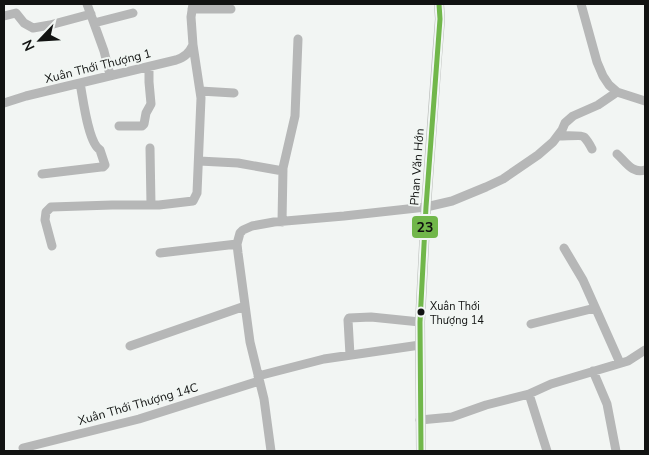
<svg xmlns="http://www.w3.org/2000/svg" width="649" height="455" font-family="'Nunito Sans',sans-serif">
	<style>
		.lines { fill: none; stroke-linecap: round; stroke-linejoin: round }
		.minor { stroke: #b6b7b7; stroke-width: 9 }
		.major { stroke: #b8bab8; stroke-width: 10 }
		.bus-1-casing { stroke: #f1f6f3; stroke-width: 9 }
		.bus-1 { stroke: #71b74a; stroke-width: 5 }
		.bus-dot { fill: #121312; stroke: #f1f6f3; stroke-width: 2 }
		.labels { text-anchor: middle; stroke-width: 4; stroke-linejoin: round; paint-order: stroke }
		.bus-label { font-size: 11px; fill: #121312; stroke: #f1f6f3; text-anchor: start }
		.street-label { font-size: 12px; fill: #121312; stroke: #f1f6f3 }
		.line-badge { stroke: #f1f6f3; stroke-width: 2 }
		.pale-badge-label { font-size: 14px; text-anchor: middle; font-weight: bold; fill: #111 }
	</style>
	<rect width="100%" height="100%" fill="#f2f5f3"/>
	<g class="lines">
		<!-- minor -->
		<path class="minor" d="M87,4L104,51L110,75
			M581,4L597,62L603,76L609,85L617,92L645,101
			M192,9H231
			M4,16L16,13L24,23L33,28L50,25L91,14
			M94,23L133,13
			M200,91L234,93
			M4,103L26,96L176,60C185,57 189,53 193,45
			M119,126H142L144,124L146,113L151,104L149,82V67
			M558,136C563,136 582,135 584,137C587,140 590,145 592,149
			M150,148L151,205
			M617,154C626,162 632,174 645,170
			M199,161L238,163L283,171
			M42,174L101,167H103L105,165L100,150C88,143 83,98 80,83
			M282,222L283,168L295,116L298,39
			M52,246L45,220L46,212L51,207L112,205H159L193,201L197,193L201,98L193,45L191,17L193,4
			M564,248L583,280L620,363
			M160,253L237,244
			M531,324L595,308
			M130,346L245,306
			M350,355L348,320L349,318L371,317L420,322
			M593,371L607,404L616,451
			M258,376L324,359L420,345
			M529,394L547,451
			M420,420L452,417L486,405L529,394L551,384L628,361L645,350
			M23,448L139,419L259,381
			M271,451L264,399L250,342L238,253L237,244L240,233L243,230L252,226L274,222L344,216L426,207L452,201L486,187L503,179L538,155L553,142L562,130L565,123L573,116L598,105L617,92"/>
		<!-- major -->
		<path class="major" d="M421,451L420,322L426,207L437,57L440,19L439,4"/>
		<defs>
			<path id="bus-1" d="M421,451L420,322L426,207L440,19L439,4"/>
		</defs>
		<!-- bus-1 casing -->
		<use href="#bus-1" class="bus-1-casing"/>
		<!-- bus-1 -->
		<use href="#bus-1" class="bus-1"/>
	</g>
	<!-- markers -->
	<circle class="bus-dot" cx="421" cy="312" r="4.5"/>
	<g class="labels">
		<!-- bus labels -->
		<g class="bus-label">
			<text x="430" y="310">Xuân Thới<tspan x="430" dy="14">Thượng 14</tspan></text>
		</g>
		<!-- street labels -->
		<g class="street-label">
			<text transform="translate(98 66) rotate(-14)" y="4">Xuân Thới Thượng 1</text>
			<text transform="translate(417 167) rotate(-86)" y="4">Phan Văn Hớn</text>
			<text transform="translate(138 404) rotate(-16)" y="4">Xuân Thới Thượng 14C</text>
		</g>
	</g>
	<rect class="line-badge" x="411" y="215" width="28" height="24" rx="5" fill="#71b74a"/>
	<g class="pale-badge-label">
		<text x="425" y="232">23</text>
	</g>
	<!-- border -->
	<rect width="649" height="455" fill="none" stroke="#121312" stroke-width="10"/>
	<!-- north arrow -->
	<g transform="translate(40 40) rotate(245)" stroke="#f1f6f3" stroke-width="4" paint-order="stroke">
	<path d="M0-4L9 19L0 12L-9 19Z" fill="#121312"/>
	<text y="-8" font-size="14" font-weight="bold" text-anchor="middle" fill="#121312">N</text>
	</g>
</svg>
